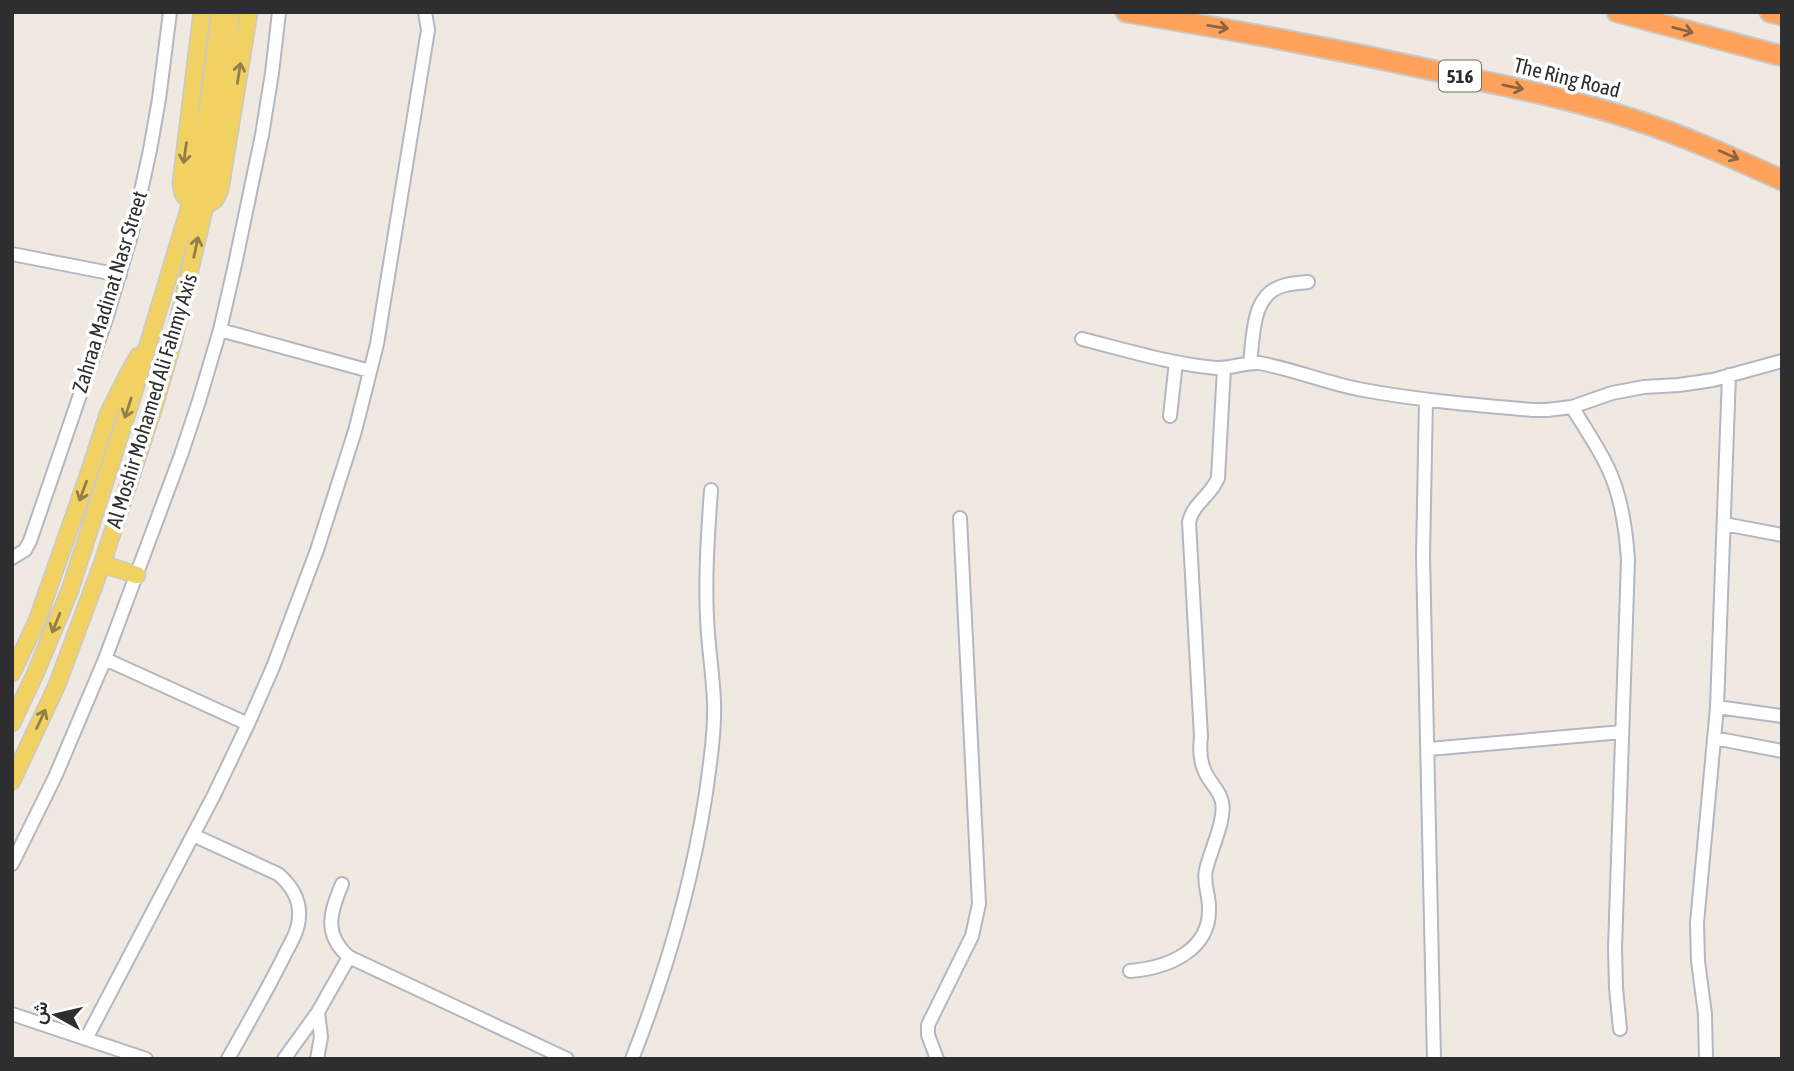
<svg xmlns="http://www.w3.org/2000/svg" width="1794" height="1071" font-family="'Asap Condensed',Vazirmatn,sans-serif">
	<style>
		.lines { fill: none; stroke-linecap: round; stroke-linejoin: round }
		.minor-casing { stroke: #b4b7c1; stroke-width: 16 }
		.major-casing { stroke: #c9c9c9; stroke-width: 19 }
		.highway-casing { stroke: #c9c9c9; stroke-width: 23 }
		.minor { stroke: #fff; stroke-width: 12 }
		.major { stroke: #f2d163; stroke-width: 16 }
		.highway { stroke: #ffa35c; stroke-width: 19 }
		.oneway { stroke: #8c6343 }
		.oneway2 { stroke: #908048 }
		.labels { text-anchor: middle; stroke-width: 7; stroke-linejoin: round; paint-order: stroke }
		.shield { fill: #fff; stroke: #6d6d6d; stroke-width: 2 }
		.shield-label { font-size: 19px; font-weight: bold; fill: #2e2e2e }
		.street-label { font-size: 21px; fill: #2e2e2e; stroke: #fff }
	</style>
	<rect width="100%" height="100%" fill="#efe9e1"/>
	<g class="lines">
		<defs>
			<path id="minor" d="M12,254L120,275
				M220,330L370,371
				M1082,339C1126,350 1171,364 1216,368C1231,369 1245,362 1259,363C1292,369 1324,382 1358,389C1416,400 1474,405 1533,410H1547L1572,407L1612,393L1644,387L1679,385L1713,380L1782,361
				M1250,362C1254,335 1251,292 1286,285C1293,283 1301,283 1308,282
				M1426,400L1423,556L1434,1059
				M1572,407C1583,425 1596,444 1606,464C1621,493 1626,528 1628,560L1615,948L1616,988L1620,1029
				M1170,416L1176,362
				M1724,524L1782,535
				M12,558L25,550L30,541L107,316L132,232L150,150L159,99L170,12
				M105,659L248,724
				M1717,707L1782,716
				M1714,738L1782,751
				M1429,749L1622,732
				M193,835L278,874C291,885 300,899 299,916C299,929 292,941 286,952C268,989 248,1023 228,1059
				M12,864L55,777L105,659L181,455L199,401L220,330L234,269L262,135L272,73L279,12
				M342,884C330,913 323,934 349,957L567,1059
				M1130,971C1167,968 1211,951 1209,907C1209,894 1203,883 1206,870C1210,851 1226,820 1222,802C1220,792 1214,787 1209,779C1200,766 1199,752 1201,737L1189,522C1193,503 1211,496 1218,478L1224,368
				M12,1014L146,1059
				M86,1039L214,795L248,724L273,667L317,550L355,431L377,344L428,30L425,12
				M284,1059L318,1012L349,957
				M317,1059L321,1037L318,1012
				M632,1059C666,973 692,884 706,793C710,763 715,732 714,702C713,674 708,646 707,618C705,575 708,532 711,490
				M937,1059L928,1035V1025L972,936L979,904L960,518
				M1706,1059L1705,1014L1698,961L1697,923L1717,707L1729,375"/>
			<path id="major" d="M191,202L183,194L181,183L202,12
				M205,206L215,200L220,190L249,12
				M102,564L137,575
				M12,673L37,621L90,470L108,414L127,376L138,356
				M12,723L36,672L70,590L132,398L191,202L209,100L220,12
				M12,781L57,685L102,564L153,410L173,342L205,206L220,115L231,12"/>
			<path id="highway" d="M1126,12C1236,30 1346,51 1455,75C1515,88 1576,100 1635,120C1685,136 1733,158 1782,180
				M1617,12L1782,56
				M1770,12L1782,15"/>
		</defs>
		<!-- minor casing -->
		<use href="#minor" class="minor-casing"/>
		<!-- major casing -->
		<use href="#major" class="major-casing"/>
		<!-- highway casing -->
		<use href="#highway" class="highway-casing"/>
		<!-- minor -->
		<use href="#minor" class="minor"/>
		<!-- major -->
		<use href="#major" class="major"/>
		<!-- highway -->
		<use href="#highway" class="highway"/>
	</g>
	<!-- one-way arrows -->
	<defs><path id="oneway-shaft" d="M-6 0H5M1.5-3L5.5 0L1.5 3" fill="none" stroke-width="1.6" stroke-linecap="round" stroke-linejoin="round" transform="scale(1.75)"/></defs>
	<g class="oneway">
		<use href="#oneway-shaft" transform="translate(1218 27) rotate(9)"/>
		<use href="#oneway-shaft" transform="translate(1683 30) rotate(15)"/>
		<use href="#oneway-shaft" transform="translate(1513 87) rotate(12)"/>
		<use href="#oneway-shaft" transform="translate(1729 155) rotate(24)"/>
	</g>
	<g class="oneway2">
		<use href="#oneway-shaft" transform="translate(239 73) rotate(-81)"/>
		<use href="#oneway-shaft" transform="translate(185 153) rotate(98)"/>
		<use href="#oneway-shaft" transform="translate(196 247) rotate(-78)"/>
		<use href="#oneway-shaft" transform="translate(128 408) rotate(108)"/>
		<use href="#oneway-shaft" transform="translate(83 491) rotate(110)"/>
		<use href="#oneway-shaft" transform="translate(56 623) rotate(112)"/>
		<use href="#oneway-shaft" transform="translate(41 719) rotate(-65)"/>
	</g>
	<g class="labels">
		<!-- shield labels -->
		<rect class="shield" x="1439" y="60.5" width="42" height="31" rx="5"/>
		<g class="shield-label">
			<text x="1460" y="83">516</text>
		</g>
		<!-- street labels -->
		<g class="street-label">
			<text transform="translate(1567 78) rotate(14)" y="7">The Ring Road</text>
			<text transform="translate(110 292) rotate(-73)" y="7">Zahraa Madinat Nasr Street</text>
			<text transform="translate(152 401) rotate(-73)" y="7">Al Moshir Mohamed Ali Fahmy Axis</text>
		</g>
	</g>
	<!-- border -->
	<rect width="1794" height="1071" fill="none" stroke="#2e2e2e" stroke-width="28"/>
	<!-- north arrow -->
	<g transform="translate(56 1015) rotate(278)" stroke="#ffffff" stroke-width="5" paint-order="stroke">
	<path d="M0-5L12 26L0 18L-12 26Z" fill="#2e2e2e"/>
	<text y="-10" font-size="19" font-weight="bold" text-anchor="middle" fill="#2e2e2e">ش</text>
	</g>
</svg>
